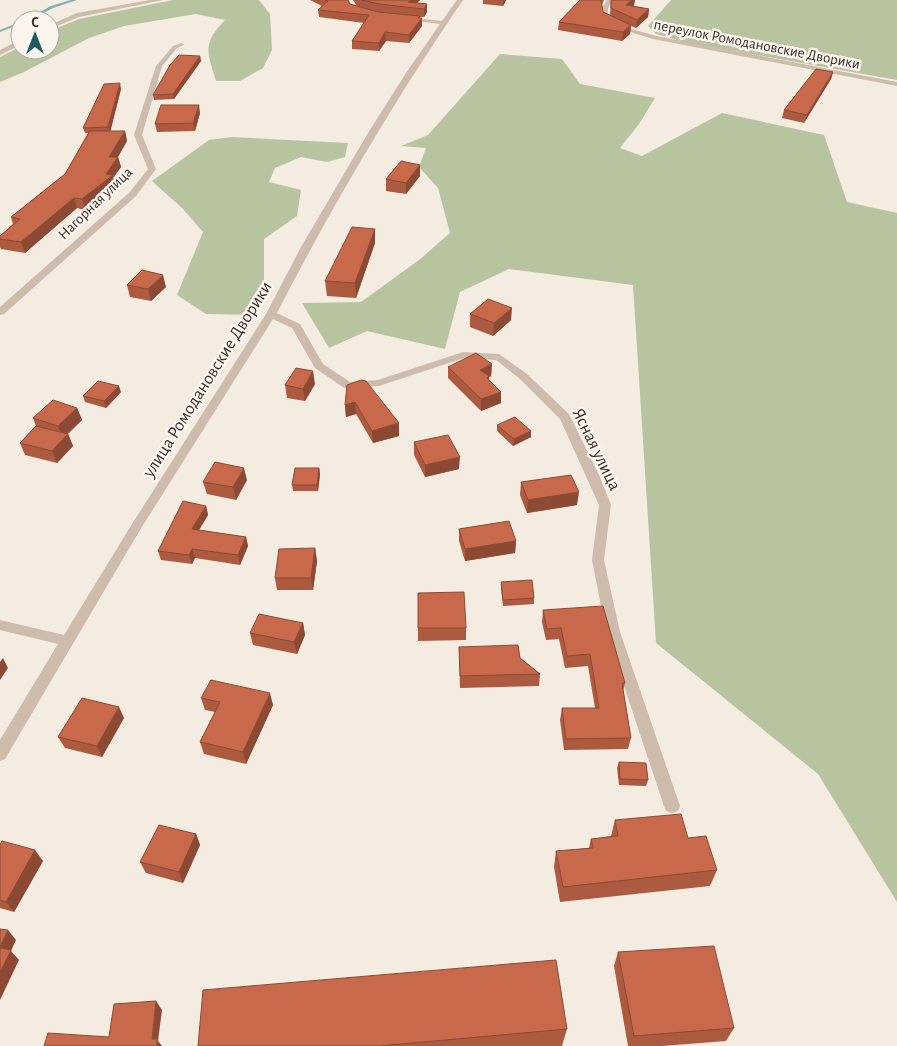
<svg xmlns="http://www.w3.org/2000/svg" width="897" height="1046" font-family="'Alegreya Sans',sans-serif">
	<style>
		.green { fill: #b8c4a0 }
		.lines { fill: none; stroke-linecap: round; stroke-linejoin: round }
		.stream { fill: #7fb0b2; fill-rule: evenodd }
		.minor { fill: #cdbbac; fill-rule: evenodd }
		.wall { fill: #ac5a40 }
		.shaded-wall { fill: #8c4a34 }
		.building { fill: #c8694b; stroke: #8c4a34 }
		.labels { text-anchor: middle; stroke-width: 5; stroke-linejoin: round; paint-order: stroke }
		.far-street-label { font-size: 15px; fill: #3b302b; stroke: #fbf5ee }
		.street-label { font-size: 18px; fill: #3b302b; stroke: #fbf5ee }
	</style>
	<rect width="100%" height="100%" fill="#f4ebe1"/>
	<!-- green -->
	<path class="green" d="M173,0H259L270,14L272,50L263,68L240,81H216C207,51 202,44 225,20L196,14L124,26L89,38L24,72L0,82V57L20,47V50H50V31L79,19Z
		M671,0H897V80L689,43L656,34L648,26Z
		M500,54L562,59L580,84L655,98L639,124L620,148L642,156L722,113L824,135L847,202L897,213V902L818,774L656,643L633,285L509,269L460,292L445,349L367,331L329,348L302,303L361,302L419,260L450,233L438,188L419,167L426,148L401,146L428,135Z
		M232,137L348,143L345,157L327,162L301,157L275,168L269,182L301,190L297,216L264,239V294L254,315L206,314L177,295L203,232L183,209L152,181L209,140Z"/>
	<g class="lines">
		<!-- stream -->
		<path class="stream" d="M71,0H77L53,8L30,20H25L51,6Z
			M20,22V24L0,32V30Z"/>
		<!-- minor -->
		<path class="minor" d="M150,0H163L79,17L50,29V25L77,13Z
			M457,0H463C394,101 333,204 277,313L300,324L323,364L350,382L378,380L463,352L499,354L527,374L569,414L600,477L611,505L604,560L620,632L680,806L678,811L672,813L666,811L664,806L606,632L592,560L599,505L560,419L519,378L496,360L464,358L379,386L344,388L315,368L292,328L273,319L140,530L5,759L0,761V740L58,644L0,630V620L64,635L132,524L266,314L301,247L368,133L406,73L440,24L402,19L405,17L442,21Z
			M607,0H613L608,8V17L628,28L656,36L897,82V86L653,39L624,30L603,19L602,8Z
			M20,40V45L0,55V50Z
			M181,43L184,45L177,48L162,66L142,135L156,169L136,196L4,314L0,315V307L130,192L148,169L134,135L156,66L173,46Z"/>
	</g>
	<!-- wall -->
	<path class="wall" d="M310,0H348L350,4L357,6L353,0H420L417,3L427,4V12L424,17H420V18H422V26L409,43L386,41L379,51L352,49V41L364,23L319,17L318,10L322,6Z
		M483,0H506L503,6L483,4Z
		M580,0H604L602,5L603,12L610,15L611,0H635L633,6L649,9L648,17L636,28L631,26L630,34L622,41L558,30L559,22Z
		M200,56L201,61L174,99L154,100L153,95Z
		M833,72L831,79L804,123L782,118L784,110Z
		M121,89L110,131H125L127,141L118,157L121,167L113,178L116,186L85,210L77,208L25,253L1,249L0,247V236L13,224L11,217L65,174L88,133H85L83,128Z
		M200,113L195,131L157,132L155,124Z
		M420,165V176L406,194L386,191V179Z
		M375,229V243L356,298L327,296L325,281Z
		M127,285L166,287L151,301L130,297Z
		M470,314L511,320L493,336L470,327Z
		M492,364L491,376L489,377V380L501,403L481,411L448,378V367Z
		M315,384L305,401L287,398L285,385Z
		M347,385L399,423V436L373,443L356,414L346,417L345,405Z
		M121,392L106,408L85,402L83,396Z
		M77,408L82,420L68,434L73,446L57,463L25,455L20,443L36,426L33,418Z
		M497,425L531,437L513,446L497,431Z
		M414,442L459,469L425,477L414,455Z
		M319,468L320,474L318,491H293L292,485Z
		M247,480L236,500L207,494L203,482Z
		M521,482L577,505L527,513L520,495Z
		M206,506L208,515L199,530L246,537L248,546L240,565L195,558L192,564L161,560L158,551Z
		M459,529L516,541L515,553L465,561L459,541Z
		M315,548L317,561L313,590H277L275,578Z
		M501,582L534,598V604L503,606L501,588Z
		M543,610L625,683L623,691L631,738L628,749L564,750L560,720L562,708H595L588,666L565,668L559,639L546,640L542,622Z
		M303,623L305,635L297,654L253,645L250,633Z
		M418,628H466V640L418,641Z
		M459,647L520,658L540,674L539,686L460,688Z
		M201,698L273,705L246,764L204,754L200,742L215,712L205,710Z
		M124,718L102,757L65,748L58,737Z
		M619,762L648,780L646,786L619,785L617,768Z
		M615,820L688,838L717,870L710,886L560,902L554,867L556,851L589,848L591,839L611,836Z
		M196,834L200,845L183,883L146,873L140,862Z
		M0,844L43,861L14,912L0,908Z
		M618,952L734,1028L726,1041L662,1046H628L614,966Z
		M567,1029L562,1046H198Z"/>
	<!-- shaded-wall -->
	<path class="shaded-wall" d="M411,0H420L411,8L408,2Z
		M503,0H506L503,6Z
		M632,0H635L634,6L625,13L626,5Z
		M427,4V12L424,17V9Z
		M649,9L648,17L636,28L637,20Z
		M420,16V21L422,18V26L409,43V35Z
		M631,25L630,34L622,41L623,32Z
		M385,32L386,41L379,51V43Z
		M200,56L201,61L174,99L173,94Z
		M833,72L831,79L804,123L807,115Z
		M120,83L121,89L110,133L108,127Z
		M199,105L200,113L195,131L193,123Z
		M125,131L127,141L115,162L118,157L121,167L113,178L116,186L85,210L82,199L106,174L109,157Z
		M420,165V176L406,194V183Z
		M74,198L77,208L25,253L21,242Z
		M375,229V243L356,298L355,283Z
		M163,275L166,287L151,301L148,289Z
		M512,308L511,320L493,336L494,323Z
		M492,364L491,376L489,377V388L480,370Z
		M313,371L315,384L305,401L303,389Z
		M119,386L121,392L106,408L104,401Z
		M501,392V403L481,411V399Z
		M355,402L356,414L346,417L345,405Z
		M77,408L82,420L62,438L58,426Z
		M399,423V436L373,443L372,431Z
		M531,431V437L513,446L514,439Z
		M68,434L73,446L57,463L52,451Z
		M460,457L459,469L425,477V465Z
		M244,468L247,480L236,500L233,487Z
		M319,468L320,474L318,491L317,485Z
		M579,492L577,505L527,513L528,500Z
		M206,506L208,515L194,538L192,529Z
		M246,537L248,546L240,565L238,555Z
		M516,541L515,553L465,561V549Z
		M315,548L317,561L313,590L311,578Z
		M192,549L195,558L192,564L189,555Z
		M303,623L305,635L297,654L294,642Z
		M3,658L8,668L0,680V662Z
		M270,693L273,705L246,764L243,752Z
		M119,707L124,718L102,757L97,746Z
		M196,834L200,845L183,883L179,872Z
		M35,850L43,861L14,912L6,902Z
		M8,930L16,940L11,951L19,960L0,1000V947Z
		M156,1001L162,1010L158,1041L162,1046H157L152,1039Z"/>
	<!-- building -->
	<path class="building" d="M325,0H348L350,4L378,12L420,16L418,18H422L409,35L385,32L379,43L352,41L369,15L318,10L328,1Z
		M362,0H411L408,2L427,4L424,9L379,4Z
		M580,0H601L603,12L631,25L623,32L559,22Z
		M611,0H632L626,5L649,9L637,20L611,8Z
		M179,55L200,56L173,94L153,95L170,65Z
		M816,69L833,72L807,115L784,110Z
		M120,83L108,127L83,128L104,84Z
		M161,105H199L193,123L155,124Z
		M90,131H125L109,157H118L106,174L113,175L82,199L74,198L21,242L0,239V236L20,219L11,217L65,174Z
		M401,161L420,165L406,183L386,179Z
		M352,227L375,229L355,283L325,281Z
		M142,270L163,275L148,289L127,285Z
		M488,299L512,308L494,323L470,314Z
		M476,353L492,364L480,370L489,376L487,378L501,392L481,399L448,367Z
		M296,368L313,371L303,389L285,385Z
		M361,380L366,381L399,423L372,431L355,402L345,405L347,385Z
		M98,381L119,386L104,401L83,396Z
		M53,400L77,408L58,426L33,418Z
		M515,417L531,431L514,439L497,425Z
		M36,426L68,434L52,451L20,443Z
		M448,435L460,457L425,465L414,442Z
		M215,462L244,468L233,487L203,482Z
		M295,468H319L317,485H292Z
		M571,475L579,492L528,500L521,482Z
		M183,501L206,506L192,529L246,537L238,555L192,549L189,555L158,551Z
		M509,521L516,541L465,549L459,529Z
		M315,548L311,578H275L279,549Z
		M532,580L534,598L503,600L501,582Z
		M464,592L466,628H418V593Z
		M603,606L625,683H622L631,738L566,739L562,708H599L590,654L567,656L561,628L547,629L543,610Z
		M259,614L303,623L294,642L250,633Z
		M518,645L520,658L540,674L460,676L459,647Z
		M211,680L270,693L243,752L200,742L220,702L201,698Z
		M82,698L119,707L97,746L58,737Z
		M619,762L646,763L648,780L620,779Z
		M681,814L688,838L706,836L717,870L563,887L556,851L593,848L591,839L618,836L615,820Z
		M159,825L196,834L179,872L140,862Z
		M2,841L35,850L6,902L0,900V844Z
		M0,929L8,930L0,947Z
		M714,946L734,1028L634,1036L618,952Z
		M0,948L11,950L0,973Z
		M556,960L567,1029L379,1046H198L203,990Z
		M156,1001L152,1039H157V1046H44L48,1033L109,1037L114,1004Z"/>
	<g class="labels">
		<!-- far-street labels -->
		<g class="far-street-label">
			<text transform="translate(757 44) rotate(11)" y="5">переулок Ромодановские Дворики</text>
			<text transform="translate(95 203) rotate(-44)" y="5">Нагорная улица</text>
		</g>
		<!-- street labels -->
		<g class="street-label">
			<text transform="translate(207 379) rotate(-58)" y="6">улица Ромодановские Дворики</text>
			<text transform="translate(597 449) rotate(64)" y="6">Ясная улица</text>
		</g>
	</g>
	<!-- north arrow -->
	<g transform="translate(35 35)"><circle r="24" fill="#fbf5ee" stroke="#aea6a0"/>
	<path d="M0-4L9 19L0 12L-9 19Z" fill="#1f5a5e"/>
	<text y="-8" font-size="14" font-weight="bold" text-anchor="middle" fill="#3b302b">С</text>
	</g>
</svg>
